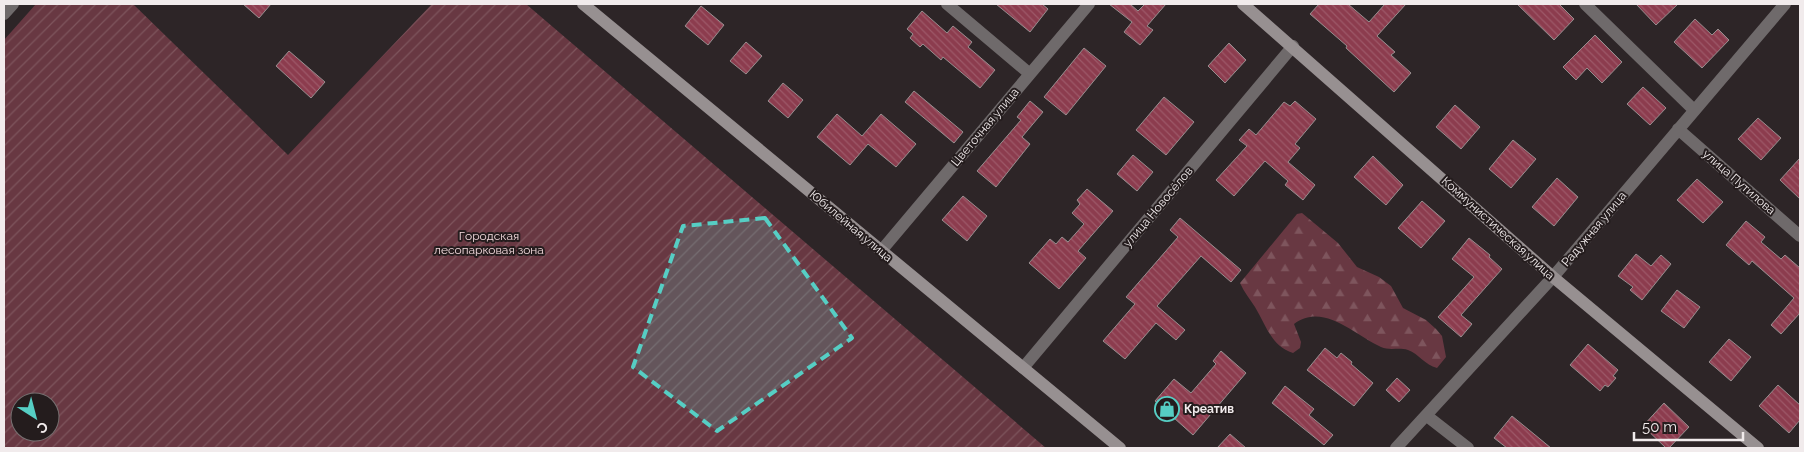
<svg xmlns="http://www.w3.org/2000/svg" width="1804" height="452" font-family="Raleway,sans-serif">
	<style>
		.forest { fill: url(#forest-firs) }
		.garden { fill: url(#garden-furrows); fill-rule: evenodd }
		.building { fill: url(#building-back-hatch); stroke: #988e8f }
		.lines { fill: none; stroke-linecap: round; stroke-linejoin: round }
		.street { stroke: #6f6a6b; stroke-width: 12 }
		.secondary { stroke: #979091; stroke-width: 12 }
		.marked { fill: #56cec4; fill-opacity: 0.2; stroke: #56cec4; stroke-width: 4; stroke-dasharray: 10 6; stroke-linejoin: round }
		.labels { text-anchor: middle; stroke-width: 4; stroke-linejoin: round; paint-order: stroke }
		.street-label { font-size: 12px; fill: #f1ebec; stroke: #241c1d }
		.park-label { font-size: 12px; fill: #f4dbde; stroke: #241c1d }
		.poi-label { font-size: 12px; font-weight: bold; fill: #f1ebec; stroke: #241c1d; text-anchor: start }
	</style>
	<defs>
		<pattern id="forest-firs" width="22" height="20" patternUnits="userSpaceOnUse" patternTransform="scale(1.25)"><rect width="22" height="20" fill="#683842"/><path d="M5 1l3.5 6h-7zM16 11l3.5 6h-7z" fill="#7e555d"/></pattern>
		<pattern id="garden-furrows" width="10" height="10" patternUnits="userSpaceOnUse" patternTransform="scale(1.25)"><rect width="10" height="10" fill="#683842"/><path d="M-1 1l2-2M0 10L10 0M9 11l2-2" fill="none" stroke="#7e555d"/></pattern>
		<pattern id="building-back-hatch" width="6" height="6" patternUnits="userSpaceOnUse" patternTransform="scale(1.25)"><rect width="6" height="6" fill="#8c3c4e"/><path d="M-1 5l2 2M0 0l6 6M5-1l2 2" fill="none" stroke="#9d5868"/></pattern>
	</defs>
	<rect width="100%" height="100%" fill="#2d2527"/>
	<!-- forest -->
	<path class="forest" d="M1302,213L1338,243L1357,267L1379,277L1391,286L1403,308L1426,320L1436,329L1442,336L1446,357L1437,368C1425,365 1419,354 1408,350C1399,347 1390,351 1381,347C1354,335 1324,302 1294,324L1301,342L1300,348L1293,353C1271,346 1266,325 1255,307C1250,299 1244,292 1240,283L1297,214Z"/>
	<!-- garden -->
	<path class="garden" d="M36,4H133L288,155L432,4H526L1046,448H4V40ZM20,402H50V432H20Z"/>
	<!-- building -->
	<path class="building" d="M243,4H271L259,18Z
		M996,4H1042L1048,9L1030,32Z
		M1109,4H1130L1138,11L1145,4H1166L1147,26L1153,30L1140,45L1124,32L1132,22Z
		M1319,4H1348L1369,22L1385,4H1406L1377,36L1395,52L1391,55L1411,73L1394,92L1346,48L1347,46L1310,14Z
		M1517,4H1559L1574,19L1554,40Z
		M1636,4H1678L1656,25Z
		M701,6L724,25L708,45L685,26Z
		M922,11L947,33L953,26L972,42L968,47L995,70L980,88L943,57L941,60L923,44L920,47L910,38L913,34L907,29Z
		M1695,19L1712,35L1718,29L1729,40L1702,68L1674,42Z
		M1595,35L1622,62L1602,83L1587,68L1576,80L1563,67Z
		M746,42L762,56L746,74L730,61Z
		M1229,43L1246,60L1225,83L1208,66Z
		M1084,48L1106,66L1066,115L1044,97Z
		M289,51L325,82L311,98L276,66Z
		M783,83L803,100L788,118L768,101Z
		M1643,87L1666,108L1650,125L1627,104Z
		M914,91L963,132L954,143L905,102Z
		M1164,97L1194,122L1166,155L1136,130Z
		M1030,101L1043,112L1022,137L1030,144L996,187L977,171L1021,120L1017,117Z
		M1295,101L1316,119L1295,144L1300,148L1288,162L1315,185L1303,200L1285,185L1288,181L1265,161L1234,196L1216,180L1247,146L1239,140L1249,129L1256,135L1284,102L1290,106Z
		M1455,105L1480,127L1461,149L1436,127Z
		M837,114L862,136L881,114L916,144L896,167L868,144L850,165L817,137Z
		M1758,118L1781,138L1761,160L1738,139Z
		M1513,140L1536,159L1511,188L1489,169Z
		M1133,155L1153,172L1137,191L1117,174Z
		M1373,156L1403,185L1386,205L1354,177Z
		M1800,158V199L1780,180Z
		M1557,178L1578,197L1554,226L1532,207Z
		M1697,179L1723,202L1703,223L1677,200Z
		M1087,189L1113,211L1078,251L1086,258L1059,289L1029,263L1050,239L1056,244L1062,237L1068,242L1084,224L1072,213L1080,204L1077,200Z
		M963,196L987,216L967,241L942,220Z
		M1422,201L1445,221L1421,248L1398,228Z
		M1180,218L1241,270L1231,282L1201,256L1157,306L1185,330L1176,340L1156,323L1125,359L1103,341L1135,304L1126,297L1178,237L1170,230Z
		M1746,221L1765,237L1761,242L1781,259L1785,255L1800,268V313L1781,334L1771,325L1794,298L1752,261L1749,265L1726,245Z
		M1469,238L1490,255L1489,257L1502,269L1461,315L1472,324L1461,337L1438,317L1474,277L1452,259Z
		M1636,254L1651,266L1661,255L1671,264L1642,300L1630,290L1633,287L1618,276Z
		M1677,290L1700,307L1684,328L1661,311Z
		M1729,339L1751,357L1731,381L1709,362Z
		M1588,344L1618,370L1613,376L1616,378L1608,387L1605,385L1600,391L1570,365Z
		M1325,348L1337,358L1341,353L1352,362L1351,364L1373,383L1354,406L1307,370Z
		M1221,351L1246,373L1193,435L1155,401L1174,379L1191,393L1216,364L1213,361Z
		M1397,378L1410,390L1399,402L1386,390Z
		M1778,385L1800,405V420L1789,433L1759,406Z
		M1285,386L1314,409L1309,415L1333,435L1324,445L1272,403Z
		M1664,403L1689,427L1669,448H1666L1643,426Z
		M1512,416L1551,448H1507L1494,438Z
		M1230,434L1246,448H1217Z"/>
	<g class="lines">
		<!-- street -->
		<path class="street" d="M947,4L1030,74
			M1585,4L1694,110
			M4,14L13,4
			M1678,129L1800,236
			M881,251L1089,4
			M1023,368L1293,46
			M1427,416L1468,448
			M1396,448L1553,277L1785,4"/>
		<!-- secondary -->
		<path class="secondary" d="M583,4L1120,448
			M1243,4L1553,277L1758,448"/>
	</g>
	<!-- marked area -->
	<path class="marked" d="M765,218L852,338L717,431L633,367L683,226Z"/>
	<!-- icons -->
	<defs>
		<symbol id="shop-ring" viewBox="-11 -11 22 22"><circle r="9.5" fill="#241c1d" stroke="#56cec4" stroke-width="1.5"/><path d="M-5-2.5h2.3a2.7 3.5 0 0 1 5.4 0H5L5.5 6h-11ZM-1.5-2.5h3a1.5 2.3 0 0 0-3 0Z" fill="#56cec4"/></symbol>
	</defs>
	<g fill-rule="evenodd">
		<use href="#shop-ring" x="1153" y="395" width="28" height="28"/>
	</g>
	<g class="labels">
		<!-- street labels -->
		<g class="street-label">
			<text transform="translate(985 127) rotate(-50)" y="4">Цветочная улица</text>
			<text transform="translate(1739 182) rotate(41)" y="4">улица Путилова</text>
			<text transform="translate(1158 207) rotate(-50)" y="4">улица Новосёлов</text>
			<text transform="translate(851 226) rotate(40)" y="4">Юбилейная улица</text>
			<text transform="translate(1498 228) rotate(42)" y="4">Коммунистическая улица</text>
			<text transform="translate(1594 229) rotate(-50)" y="4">Радужная улица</text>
		</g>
		<!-- park labels -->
		<g class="park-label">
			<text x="489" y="240">Городская<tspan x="489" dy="14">лесопарковая зона</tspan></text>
		</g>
		<!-- poi labels -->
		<g class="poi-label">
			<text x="1184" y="413">Креатив</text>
		</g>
	</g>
	<!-- border -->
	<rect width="1804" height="452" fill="none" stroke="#f1ebec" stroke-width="10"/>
	<!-- north arrow -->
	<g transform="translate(35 417) rotate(144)"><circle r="24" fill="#241c1d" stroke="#766f70"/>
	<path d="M0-4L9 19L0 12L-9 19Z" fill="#56cec4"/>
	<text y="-8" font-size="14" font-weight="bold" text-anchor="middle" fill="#f1ebec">С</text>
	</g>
	<!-- scale -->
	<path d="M1634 432v8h109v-8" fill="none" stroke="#f1ebec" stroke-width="2.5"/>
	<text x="1642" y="432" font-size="15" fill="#f1ebec" stroke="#241c1d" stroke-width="4" paint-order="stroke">50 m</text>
</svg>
